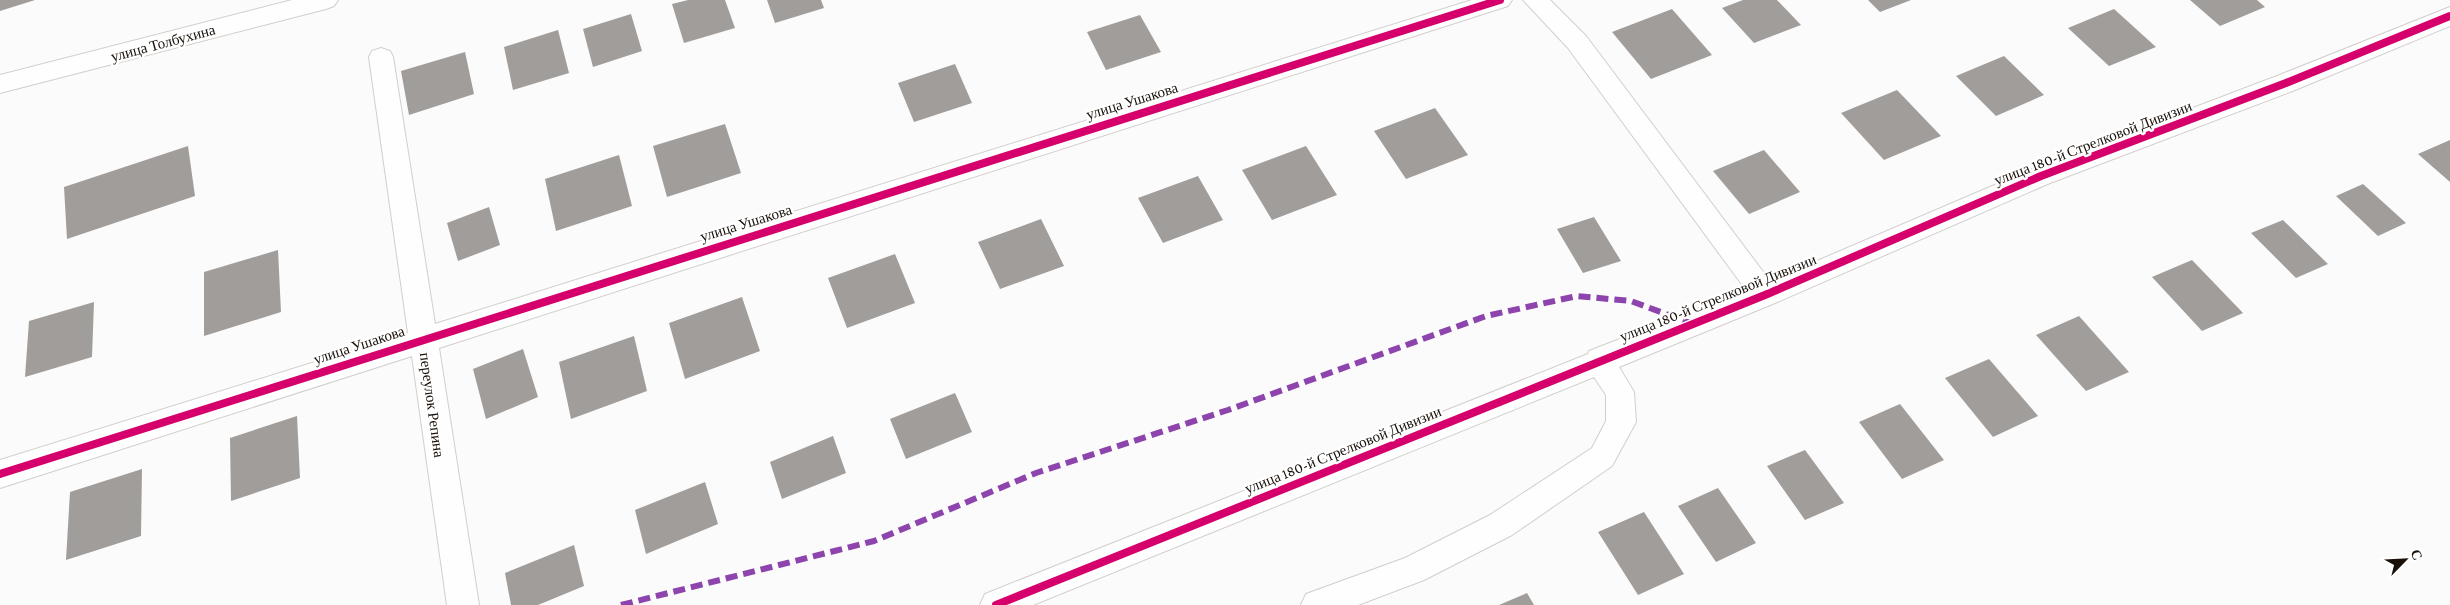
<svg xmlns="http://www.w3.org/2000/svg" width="2450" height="605" font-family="'Crimson Pro',serif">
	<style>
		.building { fill: #a19d9a }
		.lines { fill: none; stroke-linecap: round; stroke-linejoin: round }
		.minor-casing { stroke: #d3cecb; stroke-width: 2 }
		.tertiary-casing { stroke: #d3cecb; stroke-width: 2 }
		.minor { fill: #fefefe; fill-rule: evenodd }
		.tertiary { fill: #fefefe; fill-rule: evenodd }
		.quiet { stroke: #8e44ad; stroke-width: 6; stroke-dasharray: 12 6; stroke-linecap: butt }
		.cycleway-casing { stroke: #fff; stroke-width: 11 }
		.cycleway { stroke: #d6006c; stroke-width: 8 }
		.labels { text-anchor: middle; stroke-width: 5; stroke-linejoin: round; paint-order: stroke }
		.street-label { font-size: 15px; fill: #191009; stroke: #fff }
	</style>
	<rect width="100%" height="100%" fill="#fbfbfb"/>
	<!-- building -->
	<path class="building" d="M0,0H35L0,11Z
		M688,0H725L735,28L684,43L672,4Z
		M767,0H821L824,8L775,23Z
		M1743,0H1777L1801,25L1754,43L1722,8Z
		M1868,0H1911L1880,12Z
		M2190,0H2257L2265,7L2220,26Z
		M1672,9L1712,55L1651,79L1612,32Z
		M2114,9L2156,47L2109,66L2068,28Z
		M631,14L642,51L593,67L583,29Z
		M1140,15L1161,52L1106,70L1087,32Z
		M558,30L569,73L513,90L504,47Z
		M465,52L474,94L409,115L401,71Z
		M2004,56L2044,95L1996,116L1956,76Z
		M955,64L972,103L914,122L898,83Z
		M1897,90L1941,136L1884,160L1841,113Z
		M1435,108L1468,155L1406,179L1374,131Z
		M725,124L741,173L667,197L653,146Z
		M2450,140V182L2418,154Z
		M188,146L195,196L67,239L64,187Z
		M1306,146L1337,195L1272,220L1242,170Z
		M1764,150L1800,192L1749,214L1713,171Z
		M619,155L632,206L556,231L545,179Z
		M1198,176L1223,220L1163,243L1138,198Z
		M2363,184L2406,223L2378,236L2336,196Z
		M489,207L500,245L458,261L447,223Z
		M1594,217L1621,261L1583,273L1557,229Z
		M1041,219L1064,266L1000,289L978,242Z
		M2283,220L2328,264L2296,278L2251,233Z
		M278,250L281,312L204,336V272Z
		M895,254L915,303L847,328L828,278Z
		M2192,260L2243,313L2202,331L2152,277Z
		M742,297L760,351L685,379L669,323Z
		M94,302L92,357L25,377L29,321Z
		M2079,316L2129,372L2086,391L2036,335Z
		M634,336L647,391L571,419L559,362Z
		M523,349L538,397L486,419L473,369Z
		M1989,359L2038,416L1993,437L1945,378Z
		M955,393L972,432L906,459L890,419Z
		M1900,404L1944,460L1902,479L1859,422Z
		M297,416L300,478L231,501L230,438Z
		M833,436L846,473L782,499L770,462Z
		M1805,450L1844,503L1805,520L1767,466Z
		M142,469L141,536L66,560L70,492Z
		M705,482L718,524L646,554L635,510Z
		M1718,488L1756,543L1716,562L1678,506Z
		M1644,512L1684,574L1638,595L1598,532Z
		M574,545L584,586L538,605H511L505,573Z
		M1527,593L1534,605H1499Z"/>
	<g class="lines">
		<defs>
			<path id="minor" d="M1472,0H1512L1508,6L439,348L479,605H447L412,356L0,488V460L408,333L369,57L372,51L381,48L390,51L393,57L435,324Z
				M1523,0H1550L1586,36L1770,281L2032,169L2277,76L2450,7V26L2295,90L2050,183L1775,303L1619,367L1634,392L1636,422L1612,466L1512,535L1424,580L1358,605H1301L1306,594L1405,558L1490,515L1592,448L1606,421V395L1594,377L1033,605H980L985,594L1588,354L1589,351L1746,290L1568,48Z"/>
			<path id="tertiary" d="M292,0H338L334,6L326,9L0,93V75Z"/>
		</defs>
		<!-- minor casing -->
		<use href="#minor" class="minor-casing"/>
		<!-- tertiary casing -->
		<use href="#tertiary" class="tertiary-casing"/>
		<!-- minor -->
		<use href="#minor" class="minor"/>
		<!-- tertiary -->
		<use href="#tertiary" class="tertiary"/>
		<!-- quiet -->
		<path class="quiet" d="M621,605L874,541L1036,473L1228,410L1486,316L1577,296L1631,301L1693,324"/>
		<defs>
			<path id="cycleway" d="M0,474L1500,0
				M996,605L1765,295L2041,176L2286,83L2450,16"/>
		</defs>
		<!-- cycleway casing -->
		<use href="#cycleway" class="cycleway-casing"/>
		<!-- cycleway -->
		<use href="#cycleway" class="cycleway"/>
	</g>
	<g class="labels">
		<!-- street labels -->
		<g class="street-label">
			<text transform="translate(163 43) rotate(-15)" y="5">улица Толбухина</text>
			<text transform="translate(1132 101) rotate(-17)" y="5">улица Ушакова</text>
			<text transform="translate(2093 143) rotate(-21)" y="5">улица 180-й Стрелковой Дивизии</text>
			<text transform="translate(746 223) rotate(-17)" y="5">улица Ушакова</text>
			<text transform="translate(1718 298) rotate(-22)" y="5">улица 180-й Стрелковой Дивизии</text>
			<text transform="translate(359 345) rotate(-18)" y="5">улица Ушакова</text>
			<text transform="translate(432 405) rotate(82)" y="5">переулок Репина</text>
			<text transform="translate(1343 450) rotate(-22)" y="5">улица 180-й Стрелковой Дивизии</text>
		</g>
	</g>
	<!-- north arrow -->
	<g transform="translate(2405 560) rotate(66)" stroke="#ffffff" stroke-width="4" paint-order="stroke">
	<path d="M0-4L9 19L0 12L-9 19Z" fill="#191009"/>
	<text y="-8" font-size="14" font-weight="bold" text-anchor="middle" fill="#191009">С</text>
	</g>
</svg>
